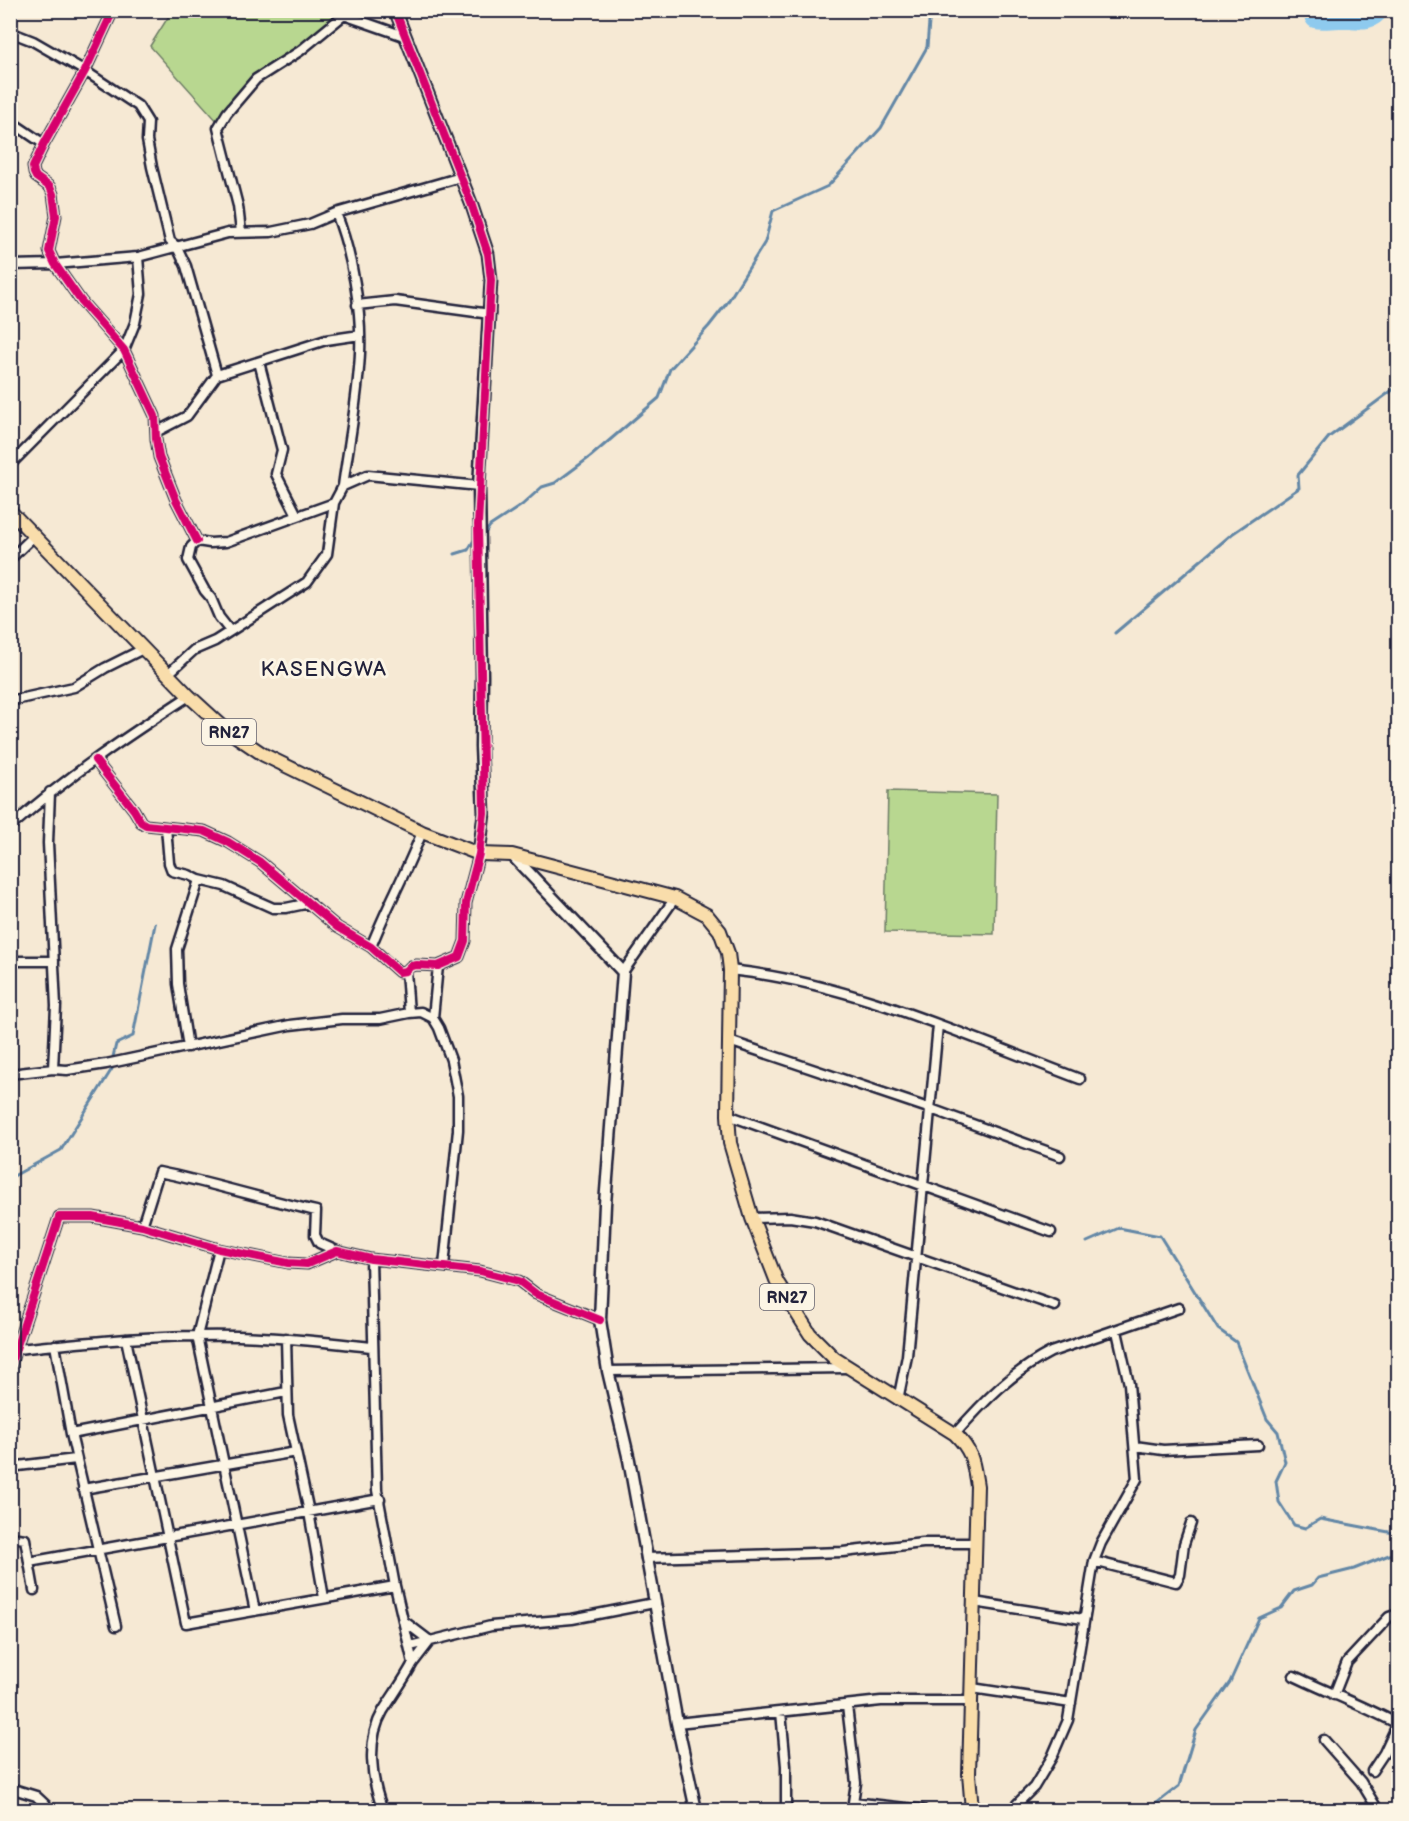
<svg xmlns="http://www.w3.org/2000/svg" width="1409" height="1821" font-family="'Balsamiq Sans',sans-serif">
	<style>
		.green { fill: #b8d790; stroke: #6d7c66; stroke-width: 1.5 }
		.lines { fill: none; stroke-linecap: round; stroke-linejoin: round }
		.stream { stroke: #6387a6; stroke-width: 3 }
		.river { stroke: #8ecaee; stroke-width: 16 }
		.minor-casing { stroke: #22223b; stroke-width: 13 }
		.tertiary-casing { stroke: #22223b; stroke-width: 15 }
		.secondary-casing { stroke: #22223b; stroke-width: 15 }
		.primary-casing { stroke: #22223b; stroke-width: 16 }
		.minor { stroke: #fcf5e5; stroke-width: 8 }
		.tertiary { stroke: #fcf5e5; stroke-width: 10 }
		.secondary { stroke: #fcf5e5; stroke-width: 10 }
		.primary { stroke: #f9ddab; stroke-width: 12 }
		.cycleway-casing { stroke: #fcf5e5; stroke-width: 11 }
		.cycleway { stroke: #d6006c; stroke-width: 8 }
		.labels { text-anchor: middle; stroke-width: 6; stroke-linejoin: round; paint-order: stroke }
		.shield { fill: #fcf5e5; stroke: #63616e; stroke-width: 1.5 }
		.shield-label { font-size: 16px; font-weight: bold; fill: #22223b }
		.quarter-label { font-size: 21px; letter-spacing: 1.5px; fill: #22223b; stroke: #fcf5e5 }
	</style>
	<rect width="100%" height="100%" fill="#f6e9d4"/>
	<filter id="ink" filterUnits="userSpaceOnUse"><feTurbulence type="fractalNoise" baseFrequency=".0167" numOctaves="2"/><feDisplacementMap in="SourceGraphic" scale="12" xChannelSelector="R" yChannelSelector="G"/><feConvolveMatrix kernelMatrix="1 2 1 2 8 2 1 2 1" color-interpolation-filters="sRGB"/></filter>
	<g filter="url(#ink)">
		<!-- green -->
		<path class="green" d="M172,11H345L255,81L218,122L150,46Z
			M888,791L997,794L994,934L885,932Z"/>
		<g class="lines">
			<!-- stream -->
			<path class="stream" d="M484,535L490,526L522,505L542,487L555,483L590,457L659,398L670,369L709,326L727,303L765,242L773,211L828,186L881,128L927,47L930,10
				M455,554L468,550L474,540
				M1115,633L1232,534L1299,488L1298,475L1329,437L1398,386
				M113,1057L116,1044L133,1036L155,924
				M10,1178L61,1150L112,1069
				M1087,1242L1119,1228L1160,1236L1218,1329L1236,1342L1267,1419L1278,1432L1285,1462L1276,1481L1279,1502L1294,1525L1305,1528L1320,1519L1394,1533L1398,1532
				M1148,1810L1179,1786L1196,1730L1230,1682L1259,1618L1281,1608L1294,1591L1312,1585L1318,1578L1354,1569L1389,1555L1398,1554"/>
			<!-- river -->
			<path class="river" d="M1308,10L1314,20C1324,22 1330,20 1340,20C1355,19 1371,26 1381,10"/>
			<defs>
				<path id="minor" d="M119,10L111,15L85,71L44,144L33,167L34,173L36,177L50,187L53,194L56,216L49,251L55,264L81,301L124,350L155,416L156,439L159,457L176,500L197,541
					M10,32L33,41L85,71L138,106L148,122L147,140L152,167L170,241L177,247L186,266L217,375
					M10,121L44,144
					M241,232L238,206L218,128L227,113L256,79L300,51L344,15L404,36
					M10,265L55,264L138,257L228,233L271,232L310,224L336,213L461,177
					M357,305L395,301L490,314
					M259,362L282,450L276,474L297,515
					M156,432L187,416L217,375L326,340L360,335
					M10,465L124,350L135,323L141,294L138,257
					M343,486L368,475L479,486
					M10,559L34,536
					M230,631L219,617L211,598L205,591L188,560L191,547L197,541L210,543L226,542L334,503
					M169,673L194,650L215,641L307,582L327,554L334,503L343,486C349,442 358,398 360,353C362,311 352,253 336,213
					M10,701L74,687L105,668L143,649
					M95,760L134,810L141,822L146,825L204,831L228,842L260,862L337,927L371,947L399,972L406,971L411,966L417,965L438,966L459,957L465,941L466,903L479,854
					M50,792L48,843L56,1006L53,1069
					M10,824L15,823C69,775 129,735 189,696
					M166,827L169,863L172,871L189,875L199,880L177,949L178,984L188,1047
					M199,880L224,886L273,908H286L310,903
					M371,947C386,908 407,871 422,832
					M10,961H54
					M730,970C852,983 966,1036 1080,1079
					M406,971L409,1013
					M623,972L675,898
					M433,1018L438,966
					M729,1041L931,1109L1060,1156
					M10,1074L53,1069L67,1070L106,1064L290,1025L342,1019H380L409,1013L421,1012L433,1018L439,1028L451,1060L458,1096V1130L444,1266
					M728,1115L1051,1232
					M752,1218L790,1217L815,1221L1055,1306
					M142,1226L159,1172C212,1183 263,1199 316,1211L315,1235L319,1243L337,1251
					M219,1249L197,1336L255,1611
					M371,1259L377,1490L395,1586L413,1663C404,1680 393,1695 383,1711C366,1740 371,1780 383,1810
					M286,1338L288,1415L309,1512L324,1598
					M126,1339L186,1623L395,1586
					M55,1345L71,1434L116,1626
					M17,1349C76,1343 135,1337 195,1336C254,1334 313,1341 372,1347
					M10,1367L59,1217H93L142,1226L219,1249L288,1263L307,1264L337,1251L371,1259L480,1271L519,1281L536,1294L600,1320
					M608,1371L847,1368
					M898,1400L907,1356L938,1025
					M71,1434L286,1392
					M955,1434C983,1402 1012,1372 1051,1352L1179,1308
					M1135,1446L1163,1450L1258,1445
					M10,1467L76,1459
					M83,1489L296,1452
					M10,1537L25,1539L34,1590
					M646,1558L843,1552L923,1543H975
					M1094,1561L1176,1582L1180,1575L1184,1544L1191,1523
					M29,1562L380,1499
					M974,1602L1083,1619
					M405,1622L430,1641L413,1663
					M410,1646L491,1626L572,1619L654,1603
					M1294,1676C1328,1692 1364,1706 1398,1724
					M972,1688L1071,1703
					M1334,1695L1347,1662L1389,1617L1398,1614
					M847,1706L856,1783L853,1802L923,1810
					M781,1712L786,1766V1810
					M677,1723L881,1701H972
					M1324,1740L1361,1782L1378,1810
					M1372,1771L1384,1753L1398,1723
					M10,1788L36,1796L51,1810
					M954,1810L972,1808
					M1011,1810L1034,1787L1052,1757L1068,1720L1094,1561L1101,1543L1137,1479L1129,1384L1117,1331"/>
				<path id="tertiary" d="M395,10L471,203L488,254L491,280L479,486L482,676L481,747L484,813L479,854"/>
				<path id="secondary" d="M512,855L623,972L605,1204L600,1320L608,1371L629,1460L677,1723L696,1810"/>
				<path id="primary" d="M10,511L189,696L224,728L264,755L422,832L479,854L512,855L675,898L707,915L720,931L728,953L730,970L728,1115L730,1143L752,1218L777,1282L810,1334L834,1358L955,1434C973,1452 973,1462 977,1486L969,1774L972,1810"/>
			</defs>
			<!-- minor casing -->
			<use href="#minor" class="minor-casing"/>
			<!-- tertiary casing -->
			<use href="#tertiary" class="tertiary-casing"/>
			<!-- secondary casing -->
			<use href="#secondary" class="secondary-casing"/>
			<!-- primary casing -->
			<use href="#primary" class="primary-casing"/>
			<!-- minor -->
			<use href="#minor" class="minor"/>
			<!-- tertiary -->
			<use href="#tertiary" class="tertiary"/>
			<!-- secondary -->
			<use href="#secondary" class="secondary"/>
			<!-- primary -->
			<use href="#primary" class="primary"/>
			<defs>
				<path id="cycleway" d="M119,10L111,15L85,71L44,144L33,167L34,173L36,177L50,187L53,194L56,216L49,251L55,264L81,301L124,350L155,416L156,439L159,457L176,500L197,541
					M95,760L134,810L141,822L146,825L204,831L228,842L260,862L337,927L371,947L399,972L406,971L411,966L417,965L438,966L459,957L465,941L466,903L479,854L484,813L478,525L491,280L488,254L471,203L395,10
					M10,1367L59,1217H93L142,1226L219,1249L288,1263L307,1264L337,1251L371,1259L480,1271L519,1281L536,1294L600,1320"/>
			</defs>
			<!-- cycleway casing -->
			<use href="#cycleway" class="cycleway-casing"/>
			<!-- cycleway -->
			<use href="#cycleway" class="cycleway"/>
		</g>
	</g>
	<g class="labels">
		<!-- shield labels -->
		<g class="shield">
			<rect x="202" y="719" width="54" height="26" rx="4.5"/>
			<rect x="760" y="1284" width="54" height="26" rx="4.5"/>
		</g>
		<g class="shield-label">
			<text x="229" y="738">RN27</text>
			<text x="787" y="1303">RN27</text>
		</g>
		<!-- quarter labels -->
		<g class="quarter-label">
			<text x="324" y="676">KASENGWA</text>
		</g>
	</g>
	<!-- margin -->
	<rect width="1409" height="1821" fill="none" stroke="#fcf5e5" stroke-width="36"/>
	<rect x="18" y="18" width="1373" height="1785" fill="none" stroke="#22223b" stroke-width="2" filter="url(#ink)"/>
</svg>
